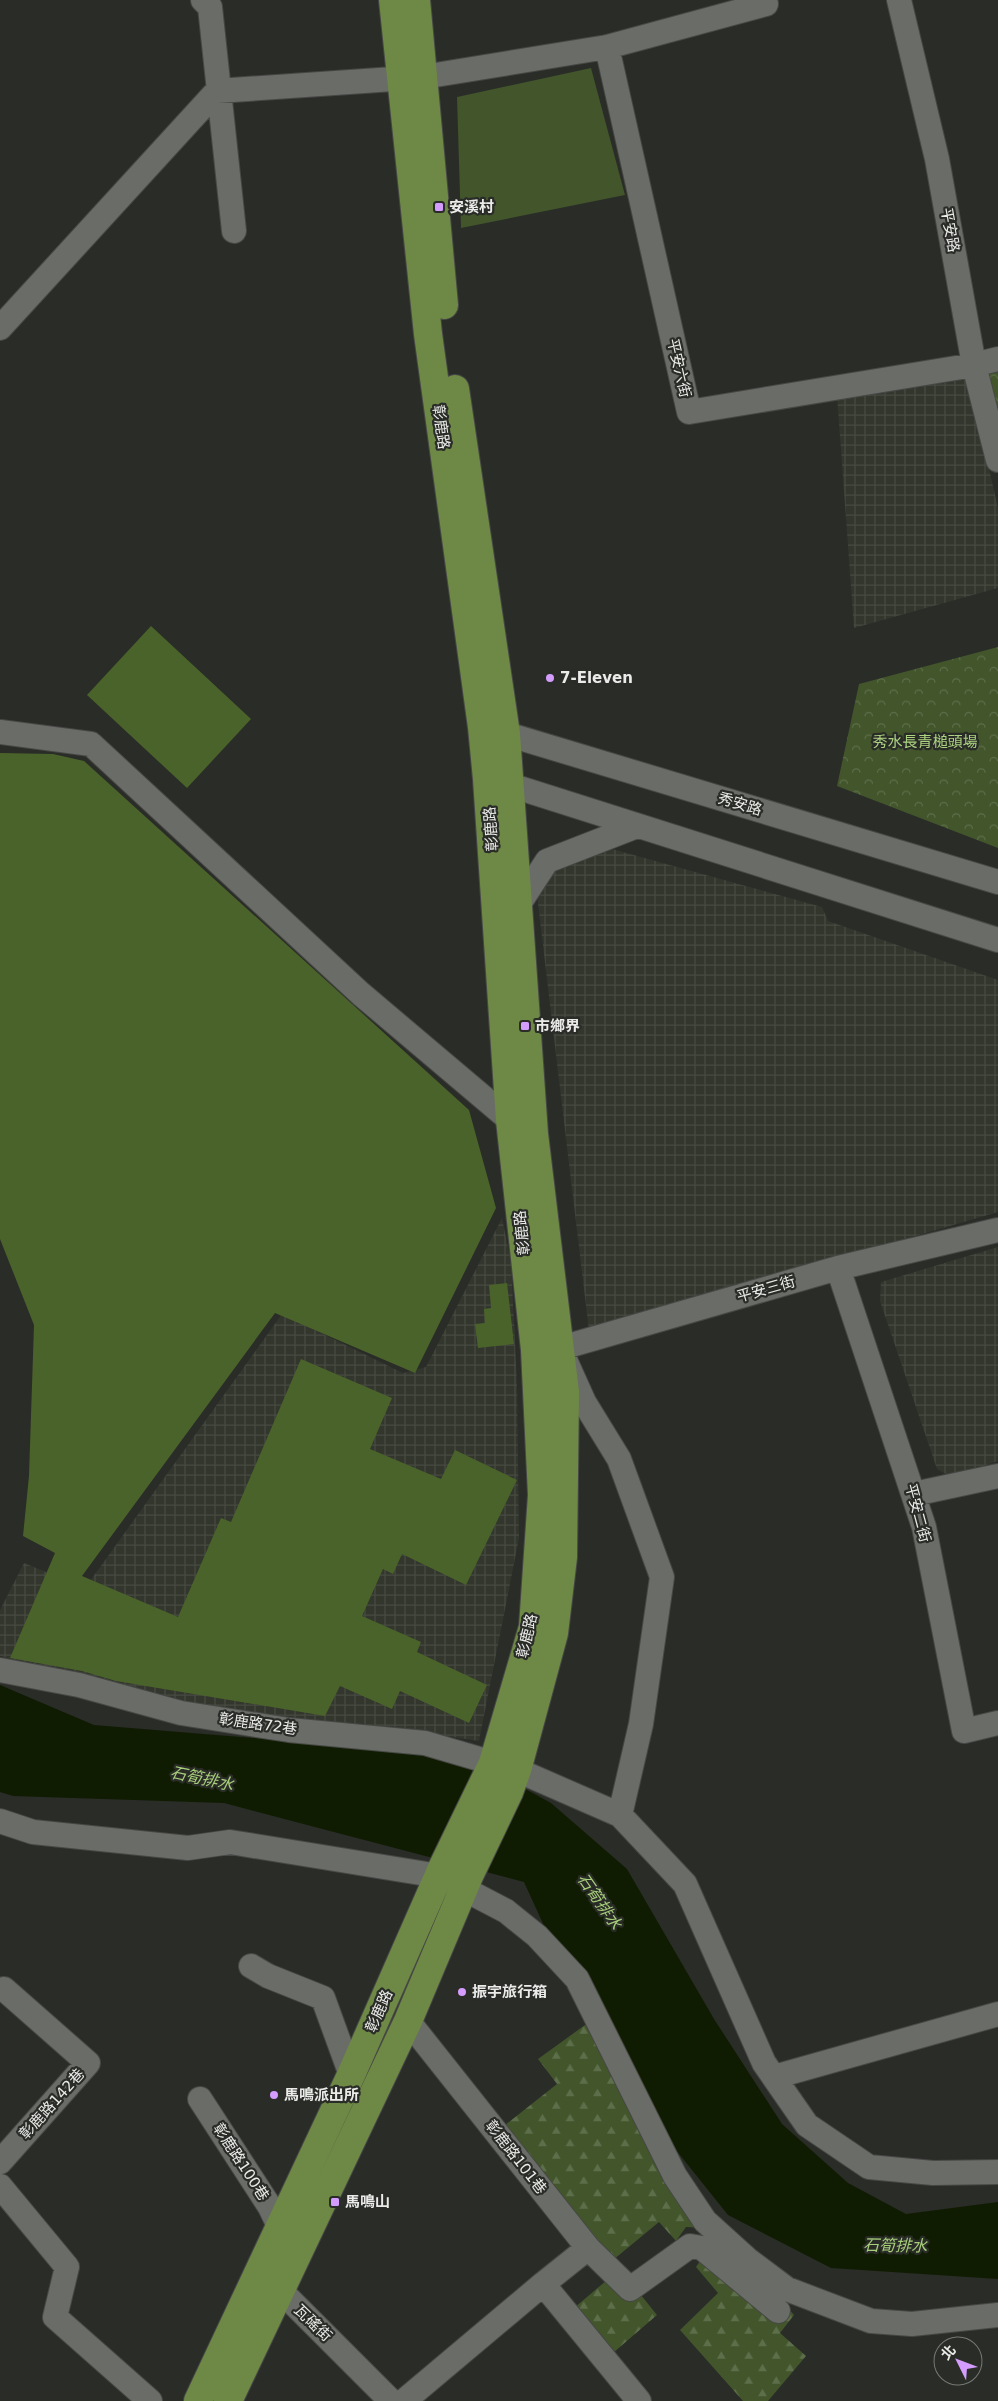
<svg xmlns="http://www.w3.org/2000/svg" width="998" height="2401" font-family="'DejaVu Sans','Noto Sans TC',sans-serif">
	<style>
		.industrial { fill: url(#industrial-grid) }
		.forest { fill: url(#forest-firs) }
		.park { fill: url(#park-crowns) }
		.pitch { fill: #42552b }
		.water { fill: #101c01 }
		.building { fill: #4a632a }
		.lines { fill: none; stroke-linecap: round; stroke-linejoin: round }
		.minor-casing { stroke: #474845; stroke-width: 26 }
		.major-casing { stroke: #474845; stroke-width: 30 }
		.minor { stroke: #6a6c68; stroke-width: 24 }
		.major { stroke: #6e8946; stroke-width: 28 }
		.poi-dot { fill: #d39cfd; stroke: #2a2c28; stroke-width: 2 }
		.labels { text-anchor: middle; stroke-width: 4.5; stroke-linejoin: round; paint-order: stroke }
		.poi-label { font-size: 15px; font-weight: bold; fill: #ebece9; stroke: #2a2c28; text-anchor: start }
		.street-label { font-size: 15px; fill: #ebece9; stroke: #2a2c28 }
		.park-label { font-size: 15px; fill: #acd480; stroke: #2a2c28 }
		.water-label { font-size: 16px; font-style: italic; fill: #a7ce7a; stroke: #2a2c28 }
	</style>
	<defs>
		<pattern id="industrial-grid" width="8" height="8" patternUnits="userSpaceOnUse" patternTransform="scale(1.25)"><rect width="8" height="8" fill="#32362d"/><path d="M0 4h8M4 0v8" fill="none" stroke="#464a41"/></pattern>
		<pattern id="forest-firs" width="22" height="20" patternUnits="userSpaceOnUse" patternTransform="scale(1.25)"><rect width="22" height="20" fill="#42552b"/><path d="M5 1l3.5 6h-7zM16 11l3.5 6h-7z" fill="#5d6e4a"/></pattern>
		<pattern id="park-crowns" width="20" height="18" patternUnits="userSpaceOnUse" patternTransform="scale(1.25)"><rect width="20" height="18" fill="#42552b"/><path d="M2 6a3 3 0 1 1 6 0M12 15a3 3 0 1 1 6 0" fill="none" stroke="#5d6e4a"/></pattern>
	</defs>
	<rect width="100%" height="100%" fill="#2a2c28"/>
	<!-- industrial -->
	<path class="industrial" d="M957,370L970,386L998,508V588L854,628L837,395Z
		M591,847L612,849L822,907L828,921L998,980V1212L589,1331L536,887L543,875Z
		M502,1218L511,1262L517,1384L519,1538L479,1741L381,1726L279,1719L173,1705L0,1656V1610L24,1563L85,1588L282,1314L403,1373L426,1367Z
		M998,1247V1461L951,1477L937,1469L880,1301L881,1282Z"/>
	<!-- forest -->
	<path class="forest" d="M596,2017L712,2228L686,2227L676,2241L659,2222L613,2260L595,2250L505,2125L557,2084L538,2059Z
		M717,2236L754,2267L794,2315L780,2333L806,2356L768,2401H743L680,2330L718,2293L696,2267Z
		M620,2269L657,2315L613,2353L574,2308Z"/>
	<!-- park -->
	<path class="park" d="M998,367V458L979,372Z
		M998,647V848L837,786L859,684Z"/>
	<!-- pitch -->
	<path class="pitch" d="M591,68L625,195L461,228L457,97Z"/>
	<!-- water -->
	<path class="water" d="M0,1685L94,1725L463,1755L551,1803L627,1869L714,2019L782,2124L848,2183L906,2214L998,2202V2279L831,2268L728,2215L644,2110L550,1939L524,1882L224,1803L13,1796L0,1792Z"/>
	<!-- building -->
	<path class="building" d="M151,626L251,719L187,788L87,695Z
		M0,753L53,754L84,761L469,1110L496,1208L415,1373L275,1313L82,1576L178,1617L221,1518L231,1522L301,1359L392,1398L370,1449L441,1479L455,1450L517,1480L466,1585L402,1554L393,1574L383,1569L362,1616L421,1642L417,1652L487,1685L469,1723L400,1691L392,1709L340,1686L325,1716L116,1681L82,1671L10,1658L55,1553L23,1536L29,1476L34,1325L0,1239Z
		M507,1283L514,1344L478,1348L475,1324L485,1323L484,1309L491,1308L489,1285Z"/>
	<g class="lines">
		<defs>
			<path id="minor" d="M203,0L210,7L234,231
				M899,0L937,159L974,365L998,460
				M607,47L689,412L974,365L998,359
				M0,328L217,91L423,77L607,47L766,4
				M490,729L998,882
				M0,732L91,744L361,994L510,1120L521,1127
				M494,780L998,940
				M517,907L547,861L637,826
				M838,1268L924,1527L964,1731L998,1723
				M541,1350L561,1348L838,1268L998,1230
				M566,1362L584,1402L619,1459L662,1577L641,1724L620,1815
				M914,1494L998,1476
				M0,1670L79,1685L181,1713L289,1730L425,1743L517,1770L620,1815L685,1884L764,2063L807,2125L869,2167L933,2173L998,2172
				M0,1821L33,1832L188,1848L230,1842L439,1876L506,1911L537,1936L577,1979L675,2176L705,2221L747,2259L787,2289L871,2321L912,2324L998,2315
				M251,1966L268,1976L323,1998L351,2075
				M408,2021L588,2248L543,2284
				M774,2077L998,2014
				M200,2099L270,2207L279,2226V2241
				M0,2162L88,2063L4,1989
				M0,2186L67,2267L55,2317L150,2401
				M588,2248L630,2289L690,2246L702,2248L778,2311
				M279,2274V2289L391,2401
				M404,2401L543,2284L639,2401"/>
			<path id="major" d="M416,0L444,305
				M198,2401L351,2075L443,1866L493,1763L533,1627L542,1495L535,1350L510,1120L487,779L482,727L428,334L393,0
				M228,2401L408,2021L469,1876L509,1792L517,1770L554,1633L563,1557L565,1392L534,1134L506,734L455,389"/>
		</defs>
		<!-- minor casing -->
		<use href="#minor" class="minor-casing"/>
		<!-- major casing -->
		<use href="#major" class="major-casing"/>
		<!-- minor -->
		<use href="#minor" class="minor"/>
		<!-- major -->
		<use href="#major" class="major"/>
	</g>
	<!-- markers -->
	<g class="poi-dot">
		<rect x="434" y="202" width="10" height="10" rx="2.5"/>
		<circle cx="550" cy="678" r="5"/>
		<rect x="520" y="1021" width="10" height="10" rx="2.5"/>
		<circle cx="462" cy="1992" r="5"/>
		<circle cx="274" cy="2095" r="5"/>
		<rect x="330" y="2197" width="10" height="10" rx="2.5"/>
	</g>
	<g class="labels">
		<!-- poi labels -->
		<g class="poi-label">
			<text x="449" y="212">安溪村</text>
			<text x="560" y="683">7-Eleven</text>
			<text x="535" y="1031">市鄉界</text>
			<text x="472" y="1997">振宇旅行箱</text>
			<text x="284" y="2100">馬鳴派出所</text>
			<text x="345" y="2207">馬鳴山</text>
		</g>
		<!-- street labels -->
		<g class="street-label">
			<text transform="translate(950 230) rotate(80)" y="5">平安路</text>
			<text transform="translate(679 368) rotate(77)" y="5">平安六街</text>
			<text transform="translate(441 427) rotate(82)" y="5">彰鹿路</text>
			<text transform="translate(740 804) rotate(17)" y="5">秀安路</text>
			<text transform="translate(491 829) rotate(-94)" y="5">彰鹿路</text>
			<text transform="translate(522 1233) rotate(-96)" y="5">彰鹿路</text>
			<text transform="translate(766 1289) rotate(-16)" y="5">平安三街</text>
			<text transform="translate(918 1513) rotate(75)" y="5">平安二街</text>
			<text transform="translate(527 1636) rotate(-77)" y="5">彰鹿路</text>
			<text transform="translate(258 1724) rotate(8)" y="5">彰鹿路72巷</text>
			<text transform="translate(379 2011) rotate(-66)" y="5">彰鹿路</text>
			<text transform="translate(52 2104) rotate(-48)" y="5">彰鹿路142巷</text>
			<text transform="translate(516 2157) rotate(52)" y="5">彰鹿路101巷</text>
			<text transform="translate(241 2162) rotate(57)" y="5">彰鹿路100巷</text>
			<text transform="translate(313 2323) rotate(44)" y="5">瓦磘街</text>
		</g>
		<!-- park labels -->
		<g class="park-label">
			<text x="925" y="747">秀水長青槌頭場</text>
		</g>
		<!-- water labels -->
		<g class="water-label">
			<text transform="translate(202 1778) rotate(12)" y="6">石筍排水</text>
			<text transform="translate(600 1901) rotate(55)" y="6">石筍排水</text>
			<text transform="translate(895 2245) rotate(1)" y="6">石筍排水</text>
		</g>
	</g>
	<!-- north arrow -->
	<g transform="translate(958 2361) rotate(312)"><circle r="24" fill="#2a2c28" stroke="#777975"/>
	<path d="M0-4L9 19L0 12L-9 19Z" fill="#d39cfd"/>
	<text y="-8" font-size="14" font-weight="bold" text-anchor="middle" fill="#ebece9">北</text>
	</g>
</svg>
